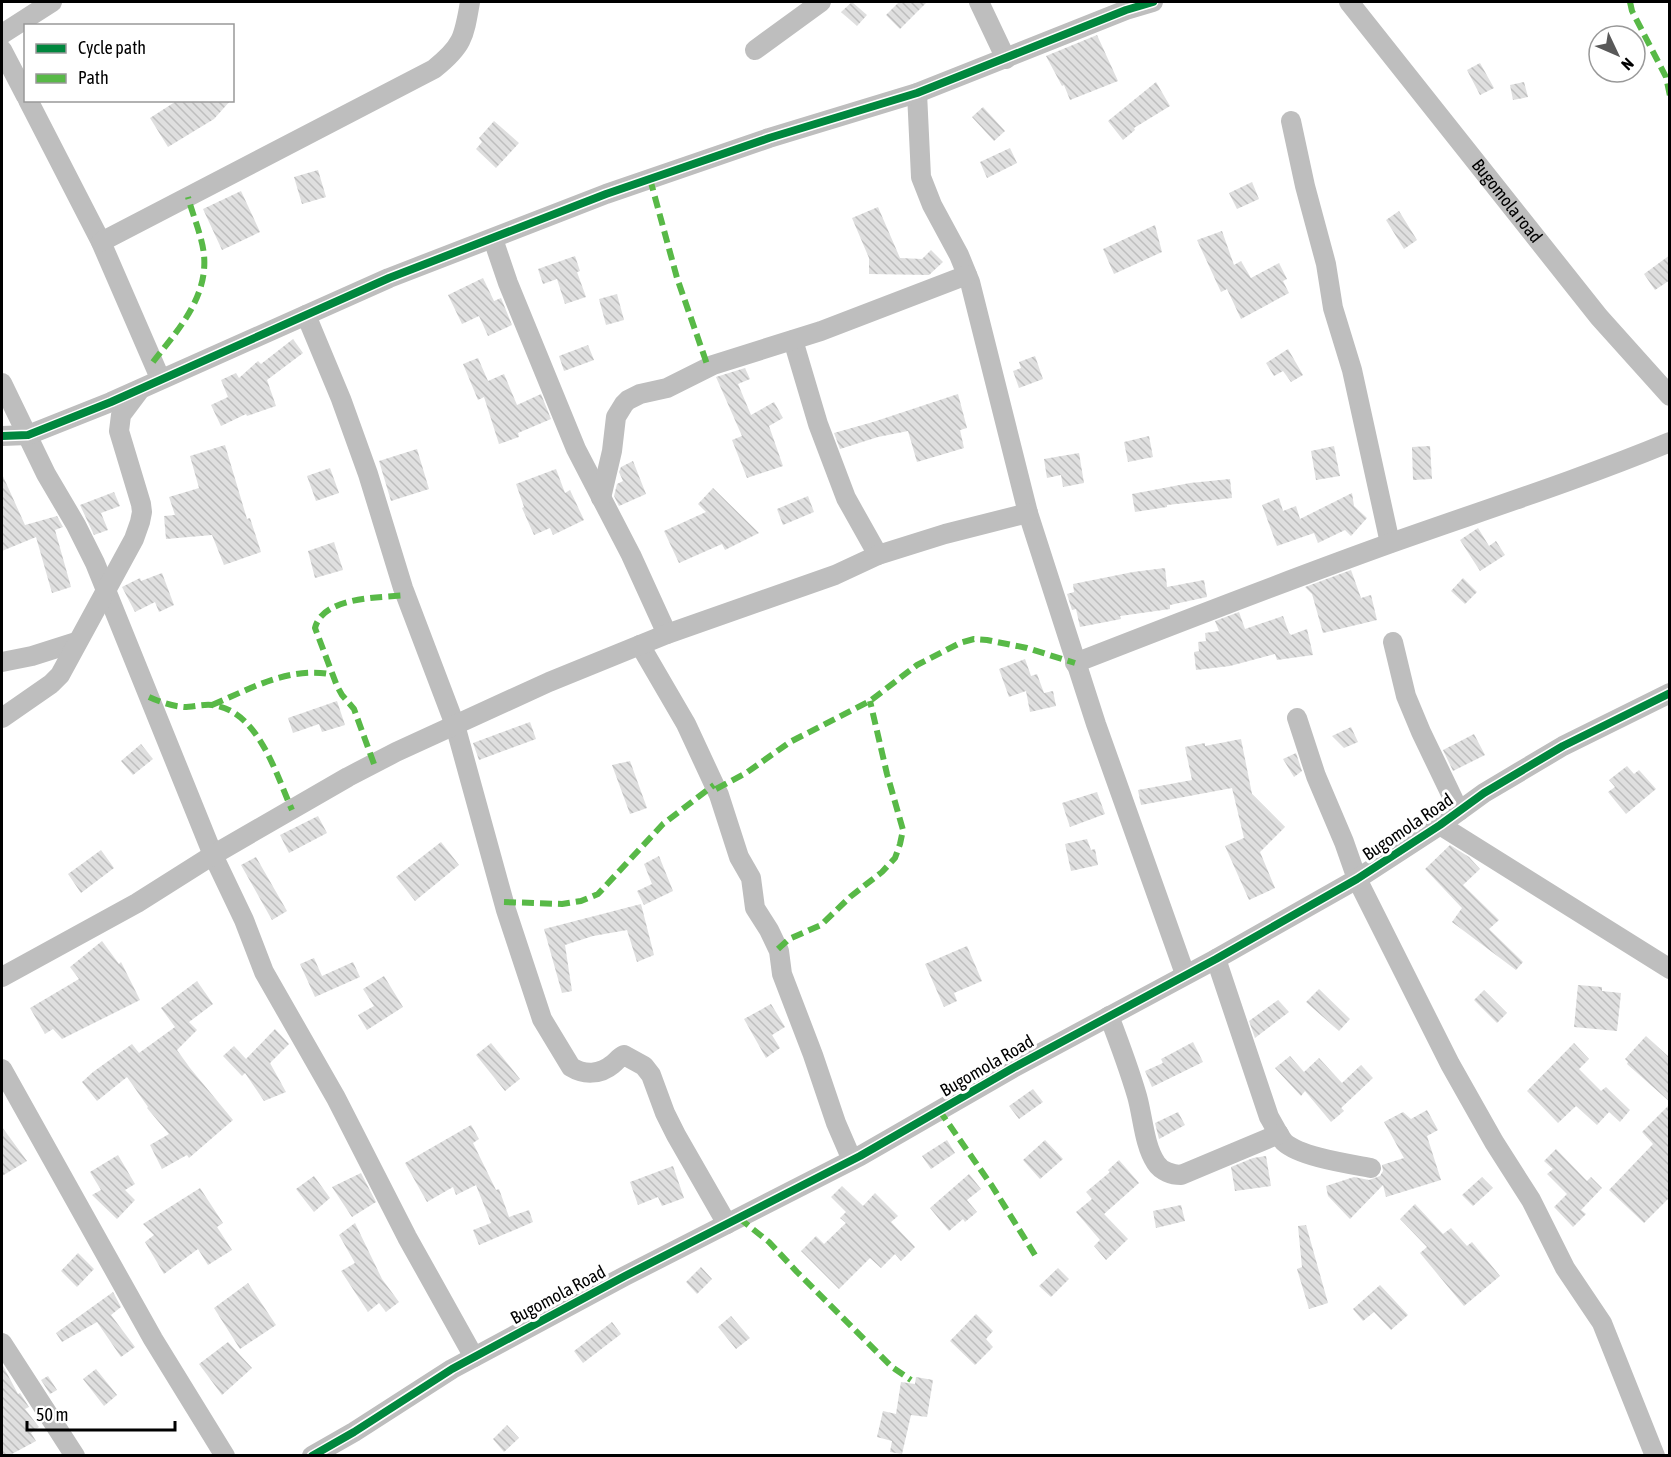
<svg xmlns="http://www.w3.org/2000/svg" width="1671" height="1457" font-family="'Asap Condensed',sans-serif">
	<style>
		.building { fill: url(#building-back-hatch) }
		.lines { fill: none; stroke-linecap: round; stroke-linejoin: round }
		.minor { stroke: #bebebe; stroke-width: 20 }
		.quiet { stroke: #58b947; stroke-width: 6; stroke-dasharray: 12 6; stroke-linecap: butt }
		.cycleway-casing { stroke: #fff; stroke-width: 11 }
		.cycleway { stroke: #00873e; stroke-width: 8 }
		.labels { text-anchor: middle; stroke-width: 6; stroke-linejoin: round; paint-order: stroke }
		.street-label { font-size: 18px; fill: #000; stroke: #fff }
	</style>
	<defs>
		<pattern id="building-back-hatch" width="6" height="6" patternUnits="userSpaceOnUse" patternTransform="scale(1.5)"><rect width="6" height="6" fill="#dfdfdf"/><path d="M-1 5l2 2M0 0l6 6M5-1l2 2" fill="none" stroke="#bebebe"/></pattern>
	</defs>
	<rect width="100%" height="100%" fill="#fff"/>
	<!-- building -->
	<path class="building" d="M852,2L867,15L857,26L841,12Z
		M899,2H927L900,29L886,15Z
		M1097,35L1118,81L1070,100L1064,85L1062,86L1046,56Z
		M1480,63L1494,88L1480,95L1467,70Z
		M1156,82L1170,106L1134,128L1135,130L1123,140L1108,121Z
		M1524,82L1528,97L1513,100L1510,85Z
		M178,100H231L214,119L168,147L150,118Z
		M983,107L1005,131L994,141L972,117Z
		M494,121L519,143L496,168L476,149L482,142L479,138Z
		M1010,148L1017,163L987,178L980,162Z
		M318,170L326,197L302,204L294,177Z
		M1252,182L1259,199L1237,209L1229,193Z
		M241,191L260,232L222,250L203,209Z
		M878,207L900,258L922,259L931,250L943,262L929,275L869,274V258L852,218Z
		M1399,211L1417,240L1404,249L1386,220Z
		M1155,225L1162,252L1114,274L1103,249Z
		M1222,231L1234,265L1241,261L1251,278L1279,263L1287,279L1283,281L1289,293L1241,319L1227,289L1221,292L1197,240Z
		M1670,255V280L1655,290L1644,274Z
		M575,256L580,271L577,272L586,297L565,304L557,279L543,284L538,269Z
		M483,278L494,301L501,298L512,325L488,336L479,316L462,324L448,295Z
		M617,294L624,320L606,325L599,299Z
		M293,339L303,353L267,380L276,406L247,416L246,414L221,426L211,405L228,397L221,380L236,373L239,378L258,361L261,364Z
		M588,345L594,360L564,371L559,356Z
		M1288,349L1303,375L1291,382L1283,371L1274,376L1266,363Z
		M1035,356L1043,379L1019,388L1013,371L1021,368L1019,362Z
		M478,358L488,381L504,374L517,405L541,394L551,419L518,433L519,437L499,444L484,397L478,400L463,364Z
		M745,368L750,379L738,384L751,415L774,402L783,418L769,426L783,466L747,478L732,440L742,436L716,377Z
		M958,394L967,428L960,430L964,448L917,462L908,431L878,437L840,449L834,433L873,422Z
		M1149,436L1153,457L1128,462L1124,442Z
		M225,445L247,519L250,518L261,552L224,565L212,535L166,539L164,516L175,515L169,497L199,488L190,456Z
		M1334,446L1340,476L1316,480L1311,451Z
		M1430,446L1432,479L1413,480L1412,447Z
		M417,449L429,489L391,501L379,461Z
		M1079,453L1084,483L1063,487L1061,475L1047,478L1044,459Z
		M633,461L646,494L619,506L614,496L617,484L623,481L619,472L621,467Z
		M330,468L339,493L316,501L307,476Z
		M556,469L565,493L570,490L584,520L553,535L550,528L534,535L522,508L524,507L516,484Z
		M2,474L25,525L57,516L63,527L55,530L71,587L52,593L36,537L2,551Z
		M1230,479L1232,498L1167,505V507L1135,512L1132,494L1190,483Z
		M713,488L759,533L725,550L722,544L679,563L664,531L706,512L698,504Z
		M114,492L120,506L101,513L108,530L94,535L80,505Z
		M1352,493L1354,506L1367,518L1351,536L1345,530L1318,543L1314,533L1277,546L1262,505L1279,498L1283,511L1296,506L1300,519Z
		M808,496L814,512L783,525L777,509Z
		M1478,528L1489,546L1496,541L1505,555L1480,571L1460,540Z
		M334,542L343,570L315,578L308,551Z
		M1165,568L1167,587L1204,580L1207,597L1170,605V609L1120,616L1121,619L1080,627L1076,609L1072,610L1067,594L1074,592L1073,584L1133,572Z
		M1351,570L1361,598L1371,595L1377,620L1323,633L1312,594L1305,587Z
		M162,573L174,605L159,612L155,602L135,612L122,587L140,578L141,581Z
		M1463,578L1477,592L1465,604L1451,591Z
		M1239,612L1245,629L1283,616L1289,633L1291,635L1307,629L1313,655L1277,660L1275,654L1230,666L1196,670L1194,652L1199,651L1198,642L1206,641L1205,633L1219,631L1215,621Z
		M1025,659L1031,676L1037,674L1044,693L1053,691L1056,706L1030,712L1026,691L1009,697L999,669Z
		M337,701L345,725L322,732L319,724L293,733L288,718Z
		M530,722L536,739L479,760L473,743Z
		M1351,727L1358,742L1344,748L1332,736Z
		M1474,734L1485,755L1453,771L1443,750Z
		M1241,739L1252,794L1285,827L1260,852L1275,888L1249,900L1225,846L1244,838L1232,788L1141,805L1138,790L1192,780L1185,747L1205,743V746Z
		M141,744L153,759L133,775L121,761Z
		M1296,753L1302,771L1294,777L1283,759Z
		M630,761L647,808L630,814L612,765Z
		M1627,766L1634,774L1639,770L1656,789L1626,814L1608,792L1615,787L1609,780Z
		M1097,792L1105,814L1070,827L1062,803Z
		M318,816L327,833L289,853L280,835Z
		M1087,839L1091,850L1095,849L1098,865L1071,871L1065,844Z
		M441,842L459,865L415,901L396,877Z
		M1450,845L1469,857L1480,869L1463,885L1499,920L1489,929L1523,962L1516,970L1452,922L1462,908L1425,869Z
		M101,850L114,868L81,893L68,874Z
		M659,856L673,891L644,905L637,891L652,884L644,864Z
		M256,857L287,911L272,920L241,865Z
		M641,904L654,955L637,962L627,930L593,936L565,945L572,991L562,993L544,929Z
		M102,941L119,964L121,962L140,1000L62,1039L53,1029L45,1034L30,1008L79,979L70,967Z
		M967,946L982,981L954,993L957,1001L944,1007L925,964Z
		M314,958L322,976L353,962L360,977L315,997L300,964Z
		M384,976L403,1007L367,1030L358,1015L374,1006L363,989Z
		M197,981L213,1004L189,1022L197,1030L177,1050L190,1068L233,1120L189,1158L187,1155L162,1169L150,1145L169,1134L147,1108L148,1107L127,1077L97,1101L82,1082L93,1072L132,1044L139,1053L175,1027L161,1008Z
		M1578,985L1602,987V991L1621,993L1617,1031L1574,1027Z
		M1319,989L1350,1019L1339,1031L1306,1002Z
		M1484,990L1507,1013L1497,1023L1474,1000Z
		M1278,1000L1289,1012L1255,1038L1249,1021Z
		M771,1004L785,1027L772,1035L780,1048L766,1058L744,1019Z
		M275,1029L289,1044L270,1063L286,1092L264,1101L245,1073L242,1076L223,1056L234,1046L246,1059Z
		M1646,1036L1670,1058V1102L1627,1064L1628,1062L1625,1059Z
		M1193,1042L1203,1062L1152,1087L1145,1071L1163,1063L1161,1059Z
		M491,1043L520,1079L505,1091L476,1055Z
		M1574,1043L1589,1059L1579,1069L1601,1091L1606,1087L1630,1110L1620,1122L1609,1112L1597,1125L1576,1106L1558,1123L1527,1091Z
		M1290,1056L1304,1072L1319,1058L1342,1083L1361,1065L1373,1078L1341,1108L1344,1111L1331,1122L1305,1091L1301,1096L1275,1068Z
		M1033,1089L1043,1102L1019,1119L1009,1106Z
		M1670,1104V1197L1644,1223L1609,1190L1653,1144L1642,1132Z
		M1427,1110L1438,1130L1427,1136L1441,1180L1386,1197L1383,1185L1350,1219L1328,1196L1326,1186L1354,1177L1369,1180L1380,1176L1383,1171L1382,1165L1404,1158L1384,1122L1403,1112L1411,1119Z
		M1178,1112L1185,1125L1159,1139L1155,1123Z
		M471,1125L479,1139L473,1143L496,1190L499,1189L509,1217L529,1210L533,1222L479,1245L473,1230L491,1223L476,1185L456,1195L453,1187L427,1202L405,1163Z
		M2,1127L27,1161L2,1176Z
		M947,1140L955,1153L931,1169L922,1156Z
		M1045,1140L1063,1159L1040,1179L1023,1160Z
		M1556,1149L1587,1181L1591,1177L1602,1188L1581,1210L1586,1214L1573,1227L1554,1207L1567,1194L1547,1174L1553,1169L1544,1161Z
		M118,1155L135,1184L125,1190L135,1200L117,1219L92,1195L101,1190L90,1172Z
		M1266,1156L1271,1186L1235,1191L1231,1167L1253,1158Z
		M1119,1160L1139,1183L1104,1214L1128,1239L1106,1260L1094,1246L1100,1240L1076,1212L1092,1199L1086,1192L1110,1172L1108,1170Z
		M673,1166L684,1198L662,1206L658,1197L638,1205L630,1182Z
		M361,1173L376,1202L352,1217L332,1187Z
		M969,1174L981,1189L967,1200L977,1212L965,1222L963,1219L949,1231L930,1208Z
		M314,1176L330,1198L314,1212L296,1189Z
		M1482,1177L1493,1188L1473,1206L1462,1195Z
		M842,1186L863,1206L875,1193L898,1216L891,1222L915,1247L901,1261L895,1254L881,1268L870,1258L839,1289L801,1251L816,1236L824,1244L846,1223L840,1218L846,1212L831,1197Z
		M200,1188L223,1223L217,1227L232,1250L208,1265L198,1249L164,1274L145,1242L154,1235L143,1224Z
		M1415,1204L1443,1234L1451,1228L1467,1246L1472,1242L1500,1276L1464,1306L1420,1253L1427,1247L1400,1219Z
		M1181,1205L1185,1221L1156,1228L1153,1211Z
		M355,1223L382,1279L399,1302L386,1312L379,1303L368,1312L341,1271L355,1263L339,1235Z
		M1306,1225L1328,1303L1309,1309L1297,1269L1302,1267L1298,1226Z
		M78,1253L94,1269L77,1287L61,1271Z
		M701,1267L712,1279L697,1294L686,1282Z
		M1058,1268L1069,1279L1051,1297L1039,1286Z
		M248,1283L276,1325L240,1349L214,1308Z
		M1380,1285L1408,1315L1391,1330L1374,1312L1363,1321L1353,1309Z
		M113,1292L121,1307L111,1315L135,1347L121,1357L97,1322L62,1342L56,1333Z
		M976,1314L993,1331L986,1339L993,1347L975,1365L950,1341Z
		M731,1316L750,1338L736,1349L718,1327Z
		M612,1322L621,1334L583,1363L574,1351Z
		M228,1342L252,1368L222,1395L199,1364Z
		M2,1364L18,1394L20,1393L29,1407L25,1409L39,1427L31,1433L36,1441L10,1455H2Z
		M96,1369L117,1395L104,1406L83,1379Z
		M48,1376L57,1390L50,1394L41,1380Z
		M916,1377L933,1380L927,1417L911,1415L902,1454L890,1452L892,1441L877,1437L883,1411L896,1414L901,1382L915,1384Z
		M507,1425L519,1438L504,1452L493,1439Z"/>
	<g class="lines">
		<!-- minor -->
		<g class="minor">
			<path d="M979,2L1006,59"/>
			<path id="s1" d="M1349,2L1599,317L1670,396"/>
			<path d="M2,34L52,2"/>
			<path d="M2,50L26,96"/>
			<path d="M755,50L821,2"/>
			<path d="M917,93L921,177L932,205L959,255L970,282L1028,513L1096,724L1185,974"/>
			<path d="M28,100L101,242L160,378"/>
			<path d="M1291,121L1305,186L1326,264L1333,308L1352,370L1390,543"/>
			<path d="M493,239L508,283L576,449L631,555L667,634"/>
			<path d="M101,242L434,69C463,46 464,37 470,2"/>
			<path d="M306,315L341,399L368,474L403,588L455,725L506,910L542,1019L571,1067C584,1075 600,1075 613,1064C617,1061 619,1057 624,1055L644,1066L651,1075L665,1113L676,1135L727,1224"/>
			<path d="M793,340L818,424L846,498L878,555"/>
			<path d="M2,383L46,474L76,525L95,563L213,855L244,920L264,972L336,1098L407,1237L474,1357"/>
			<path d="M2,436L28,435L111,402L389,278L606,194L769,138L917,93L1126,10L1153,2"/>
			<path d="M601,498L612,451L616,417L624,404L628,400L640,394L667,388L713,365L821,331L967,275"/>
			<path d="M1393,642L1406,696L1421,732L1459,811"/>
			<path d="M640,645L686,724L719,795L739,857L751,878L755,908L769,930L779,951L782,974L813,1055L836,1123L852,1160"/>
			<path d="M2,662L32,656L76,642"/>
			<path d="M1075,663C1180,622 1285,581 1391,543C1484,510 1578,480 1670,442"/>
			<path d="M2,718L51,684L60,675L134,539L140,522L142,512L141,504L119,431L121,415L139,391"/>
			<path d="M1297,718L1316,776L1344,842L1357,879L1450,1064L1494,1142L1531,1200L1565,1268L1602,1323L1655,1456"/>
			<path d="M1440,825L1670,969"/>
			<path d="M1216,959L1269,1117C1274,1125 1278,1135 1284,1142C1300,1157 1350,1164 1371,1168"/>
			<path d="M2,977L137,903L213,855L348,777L396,752L549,682L667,634L835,575L878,555L945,534L1028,513"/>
			<path d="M1109,1016C1119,1042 1129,1069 1137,1096C1143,1117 1144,1145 1156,1163C1161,1171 1172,1175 1181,1175L1279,1134"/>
			<path d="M2,1069L153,1339L225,1456"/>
			<path d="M2,1343L75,1456"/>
			<path d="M312,1456L354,1432L452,1369L625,1276L860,1156L1013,1068L1216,959L1357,879L1440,825L1484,793L1563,746L1670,693"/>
		</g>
		<!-- quiet -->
		<path class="quiet" d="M1630,2L1632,11L1666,77L1670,96
			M650,179L677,278L708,367
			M153,362C177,331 208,298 204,255C202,236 193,216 188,197
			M149,697C160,702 172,706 184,707C193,707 203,704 212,705C258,710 276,774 292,810
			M212,705C250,689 291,665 334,675
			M374,764L354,709L342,695L337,686L315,628C323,596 380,598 406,595
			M716,789L746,773L790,742L870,701L917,665L960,643L974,639L987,640L1027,648L1075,663
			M504,902L562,904L581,901L598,894L663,824L714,785
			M778,949L789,939L821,925L850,897L882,872L895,858L900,844L903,830L887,774L870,701
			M939,1110L992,1186L1035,1255
			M739,1218L769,1242L797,1272L892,1367L911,1380"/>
		<defs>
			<path id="cycleway" d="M2,436L28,435L111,402L389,278L606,194L769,138L917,93L1126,10L1153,2
				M312,1456L354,1432L452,1369L625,1276L860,1156L1013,1068L1216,959L1357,879L1440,825L1484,793L1563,746L1670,693"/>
		</defs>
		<!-- cycleway casing -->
		<use href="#cycleway" class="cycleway-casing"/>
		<!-- cycleway -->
		<use href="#cycleway" class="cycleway"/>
	</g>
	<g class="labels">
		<!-- street labels -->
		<g class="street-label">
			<text dy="6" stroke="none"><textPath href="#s1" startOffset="254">Bugomola road</textPath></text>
			<text transform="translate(1408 827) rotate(-34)" y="6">Bugomola Road</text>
			<text transform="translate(987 1066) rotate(-30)" y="6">Bugomola Road</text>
			<text transform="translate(558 1295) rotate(-28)" y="6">Bugomola Road</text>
		</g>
	</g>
	<!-- border -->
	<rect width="1671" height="1457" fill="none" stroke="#000000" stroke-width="6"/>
	<!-- legend -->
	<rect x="24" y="24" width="210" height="78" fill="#ffffff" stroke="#999999" stroke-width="1.5"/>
	<rect x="36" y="44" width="30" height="9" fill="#00873e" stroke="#999999" stroke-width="1.5"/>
	<text x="78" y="54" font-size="18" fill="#000000">Cycle path</text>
	<rect x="36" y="74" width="30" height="9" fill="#58b947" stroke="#999999" stroke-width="1.5"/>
	<text x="78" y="84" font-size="18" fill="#000000">Path</text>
	<!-- north arrow -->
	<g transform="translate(1617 54) rotate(134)"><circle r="28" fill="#ffffff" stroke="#999999" stroke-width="1.5"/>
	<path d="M0-4.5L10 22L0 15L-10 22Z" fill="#595959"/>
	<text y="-9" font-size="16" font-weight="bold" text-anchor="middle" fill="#000000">N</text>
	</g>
	<!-- scale -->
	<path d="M27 1421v9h148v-9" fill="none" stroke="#000000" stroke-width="3"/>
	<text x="36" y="1421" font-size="18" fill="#000000" stroke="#ffffff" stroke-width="4.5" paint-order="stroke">50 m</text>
</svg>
